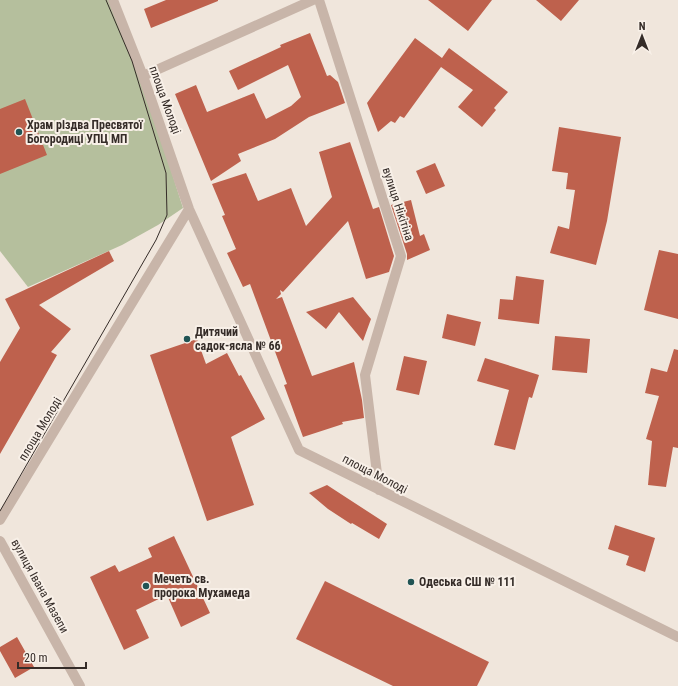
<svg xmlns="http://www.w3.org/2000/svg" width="678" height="686" font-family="'Roboto Condensed',sans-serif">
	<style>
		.green { fill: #b5bf9d }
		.building { fill: #be614d }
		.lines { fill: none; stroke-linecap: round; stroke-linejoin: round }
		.minor { stroke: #c8b5a9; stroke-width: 10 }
		.tram { stroke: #352c28; stroke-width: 1 }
		.poi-dot { fill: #215454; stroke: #f8f0e8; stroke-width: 1.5 }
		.labels { text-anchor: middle; stroke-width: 4; stroke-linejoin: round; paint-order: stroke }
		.street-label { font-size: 12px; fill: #352c28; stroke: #f8f0e8 }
		.poi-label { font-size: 12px; font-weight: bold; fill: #352c28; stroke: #f8f0e8; text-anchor: start }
	</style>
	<rect width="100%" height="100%" fill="#f0e6dc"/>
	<!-- green -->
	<path class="green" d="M0,0H109L142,79L183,208L158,225L122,245L28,287L0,251Z"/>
	<!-- building -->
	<path class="building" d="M166,0H218V1L151,28L144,9Z
		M428,0H492L468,31Z
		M536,0H579L561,21Z
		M310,33L327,76L330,75L338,82L345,103L309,117L275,139L238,154L241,161L211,181L175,94L196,85L207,112L254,93L266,119L291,106L301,97L288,65L238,90L229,71L281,47L280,45Z
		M415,38L442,58L449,48L508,92L494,108L496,110L482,127L458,107L473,90L441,67L404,118L400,116L395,123L391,121L378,132L367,103Z
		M25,99L47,155L0,174V109Z
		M559,127L621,137L607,221L596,265L550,253L558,226L569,229L575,190L566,189L568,173L552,171Z
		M350,142L373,209L379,207L394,256L389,272L366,279L348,221L283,292L280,290L281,294L276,299L282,297L312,376L354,362L362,400L364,418L342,422L343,424L303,437L284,385L287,384L250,284L243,287L227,253L236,249L222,216L225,215L212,184L246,173L258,201L291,188L306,226L332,197L319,152Z
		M435,163L445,186L426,194L416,171Z
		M411,200L420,236L424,234L430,250L407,260V254L391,205Z
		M659,250L678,254V319L644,310Z
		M109,251L114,261L39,305L71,329L51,352L57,355L0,454V362L20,328L5,299Z
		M516,276L544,280L539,324L498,319L500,299L513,300Z
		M353,297L371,319L363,341L339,312L326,329L306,312Z
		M447,314L481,322L475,346L442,338Z
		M555,336L590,339L587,373L552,370Z
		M197,339L206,364L227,353L239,376L241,375L265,419L231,437L254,505L207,521L150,355Z
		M674,349L678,350V448L673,447L666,487L648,485L652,441L646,439L659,396L645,393L651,368L667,372Z
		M404,356L427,361L419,395L396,390Z
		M485,358L539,375L532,398L529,397L515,450L494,445L509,390L477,381Z
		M327,485L387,524L379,539L352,523L351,524L328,509L309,493Z
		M615,525L655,538L645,572L626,565L629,556L608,549Z
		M174,536L210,613L181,627L167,595L136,610L149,638L124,650L90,577L115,565L119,572L152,557L148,548Z
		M325,581L489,662L477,686H393L296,639Z
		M17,637L34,667L15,678L0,651V647Z"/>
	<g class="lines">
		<!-- minor -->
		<path class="minor" d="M113,0L143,76L189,209L299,450L678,637
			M319,0L401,256L365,375L379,490
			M143,76L313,0
			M0,520L189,209
			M0,541L80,686"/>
		<!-- tram -->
		<path class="tram" d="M0,511L156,240L167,215L166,173L132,61L106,0"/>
	</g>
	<!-- markers -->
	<g class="poi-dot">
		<circle cx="19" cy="132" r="4"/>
		<circle cx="187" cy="339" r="4"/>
		<circle cx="411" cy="582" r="4"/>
		<circle cx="146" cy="586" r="4"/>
	</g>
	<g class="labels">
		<!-- street labels -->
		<g class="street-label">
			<text transform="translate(165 100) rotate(70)" y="4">площа Молоді</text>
			<text transform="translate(398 204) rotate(72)" y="4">вулиця Нікітіна</text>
			<text transform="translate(40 429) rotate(-59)" y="4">площа Молоді</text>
			<text transform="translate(375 474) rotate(27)" y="4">площа Молоді</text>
			<text transform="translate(40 586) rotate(61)" y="4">вулиця Івана Мазепи</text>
		</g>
		<!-- poi labels -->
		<g class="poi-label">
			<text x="27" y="129">Храм різдва Пресвятої<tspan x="27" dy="14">Богородиці УПЦ МП</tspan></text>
			<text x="195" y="336">Дитячий<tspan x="195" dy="14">садок-ясла № 66</tspan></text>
			<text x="154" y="583">Мечеть св.<tspan x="154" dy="14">пророка Мухамеда</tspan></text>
			<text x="419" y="586">Одеська СШ № 111</text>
		</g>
	</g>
	<!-- north arrow -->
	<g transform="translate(642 36)" stroke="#f8f0e8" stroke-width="3" paint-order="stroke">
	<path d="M0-3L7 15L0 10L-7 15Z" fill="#352c28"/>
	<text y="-6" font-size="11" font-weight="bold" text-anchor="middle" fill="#352c28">N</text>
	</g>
	<!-- scale -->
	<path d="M18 662v6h68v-6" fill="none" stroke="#352c28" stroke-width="2"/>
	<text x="24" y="662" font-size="12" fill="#352c28" stroke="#f8f0e8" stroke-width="3" paint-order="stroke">20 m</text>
</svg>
